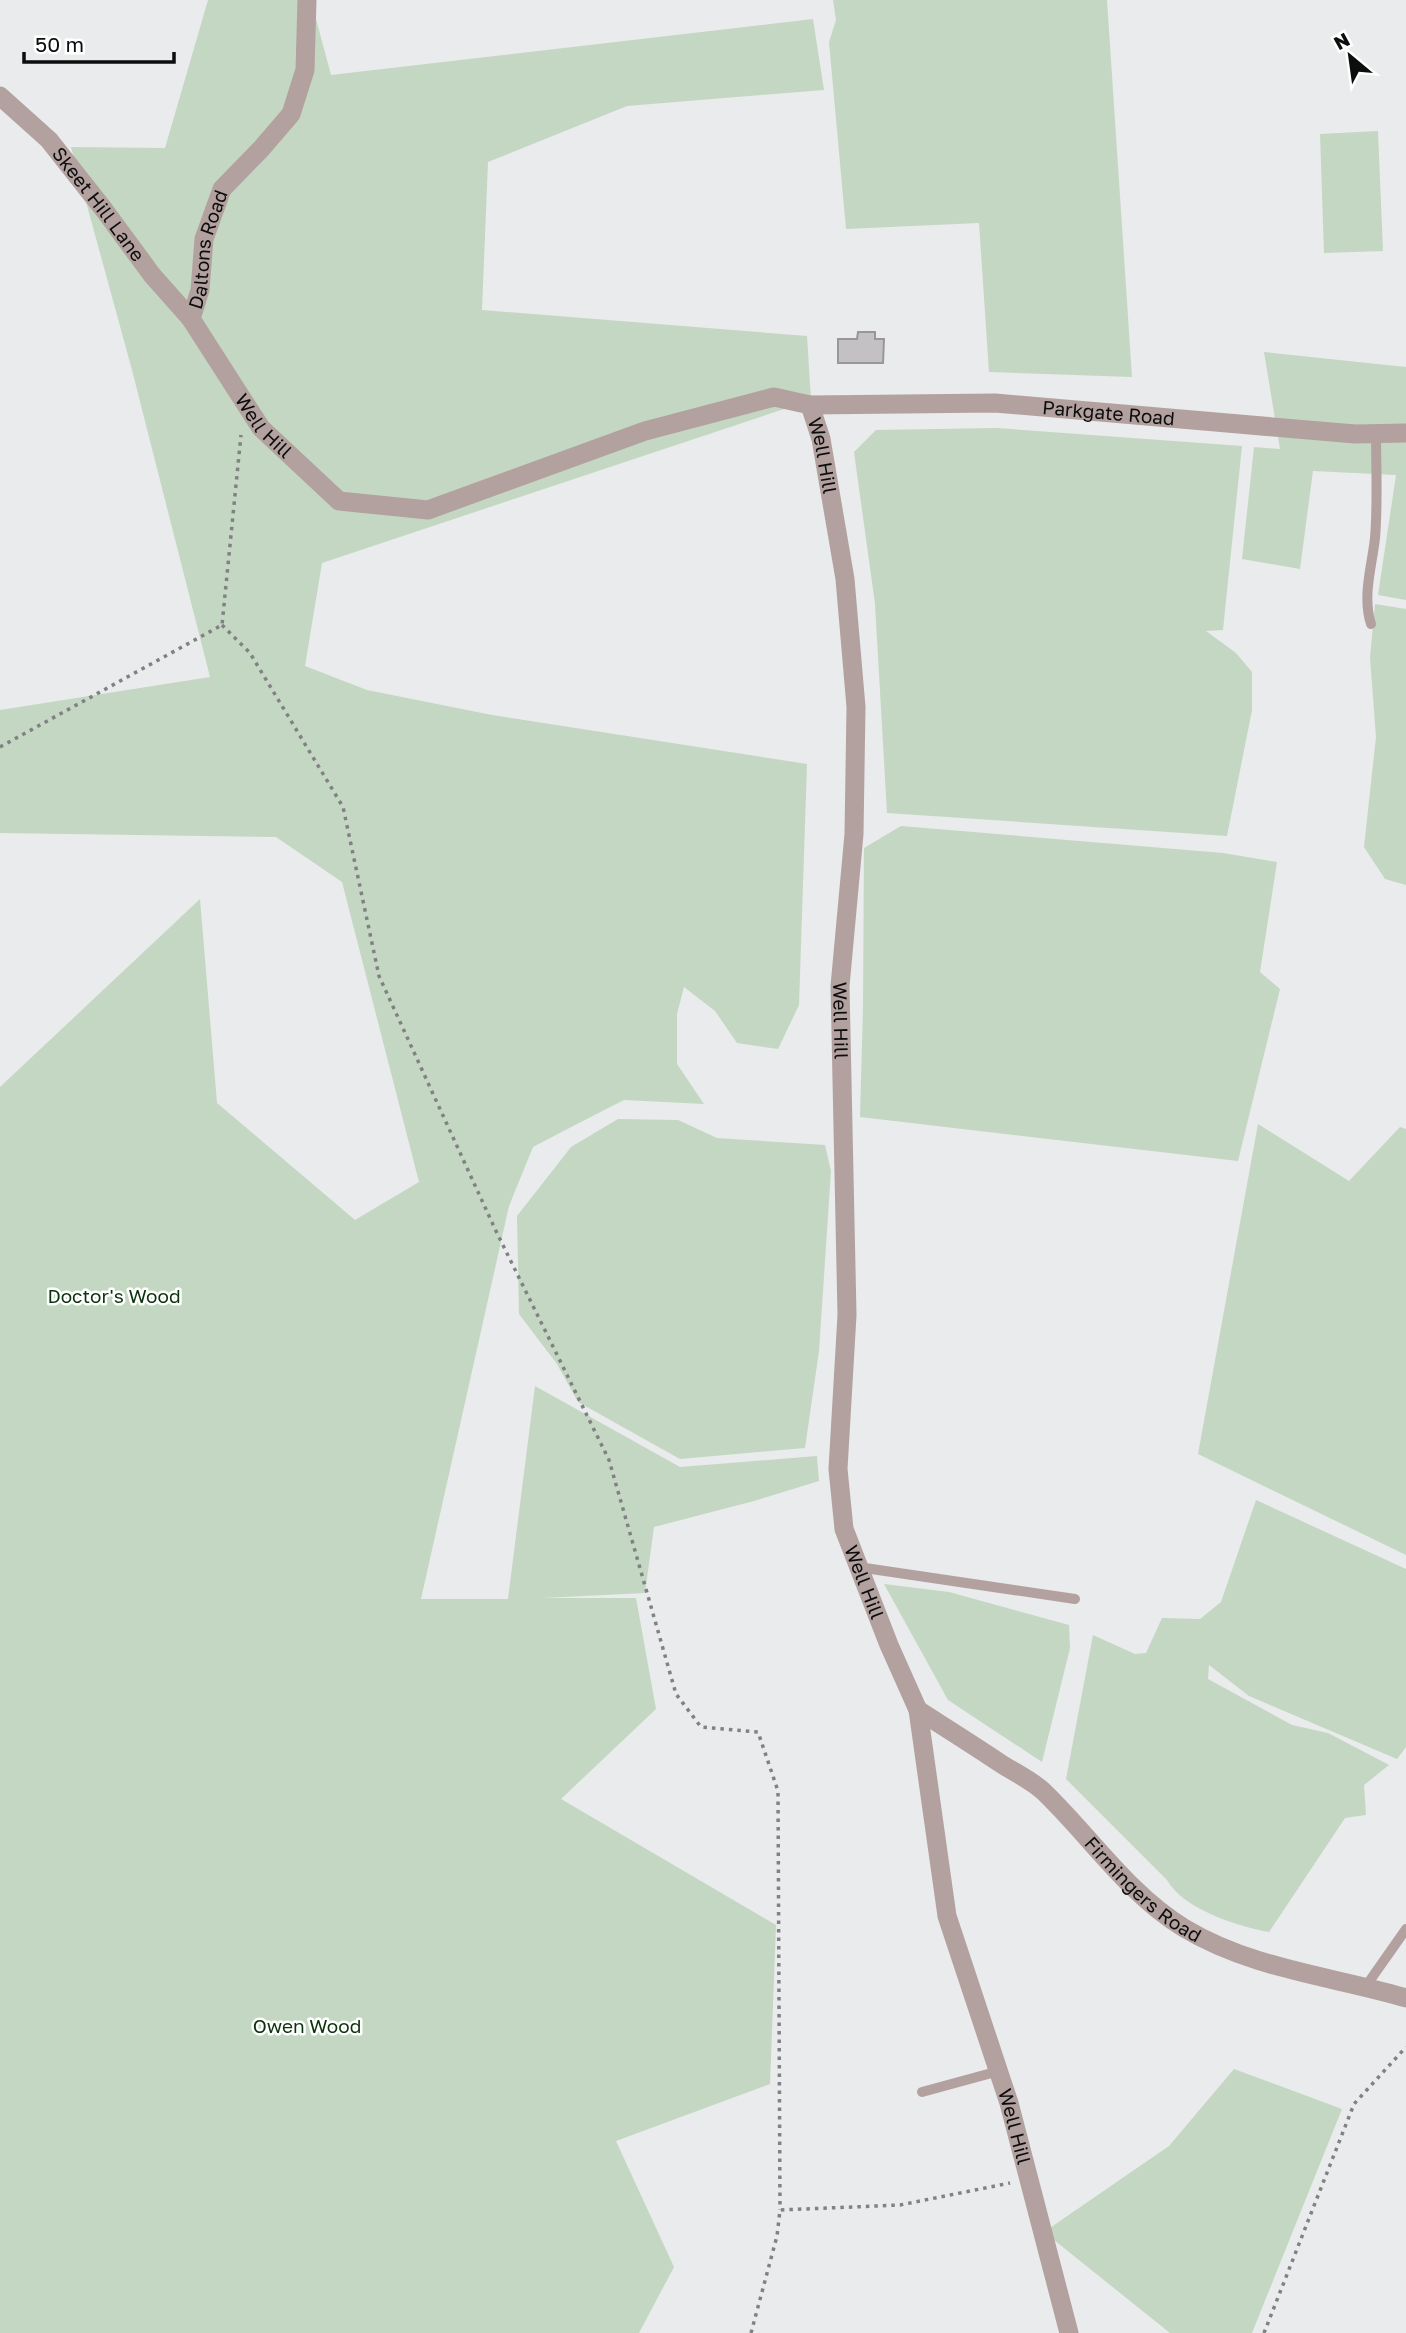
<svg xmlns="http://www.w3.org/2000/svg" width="1406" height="2333" font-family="'Golos Text',sans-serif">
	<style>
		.green { fill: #c4d7c2 }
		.building { fill: #c3c1c3; stroke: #999698; stroke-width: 2 }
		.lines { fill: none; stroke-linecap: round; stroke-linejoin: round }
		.path { stroke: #808182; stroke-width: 3.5; stroke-dasharray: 3.5 5; stroke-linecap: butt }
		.lane { stroke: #b3a19f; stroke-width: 10 }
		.street { stroke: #b3a19f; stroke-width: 19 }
		.labels { text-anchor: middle; stroke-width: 5; stroke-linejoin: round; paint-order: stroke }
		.street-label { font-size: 19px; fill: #0c0d0d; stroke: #fff }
		.park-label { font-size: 19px; fill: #0b330c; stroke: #fff }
	</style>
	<rect width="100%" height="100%" fill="#e9ebed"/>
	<!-- green -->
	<path class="green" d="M208,0H311L331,75L813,19L824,90L627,106L488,162L482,310L807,336L811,400L322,563L305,666L367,690L492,715L807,764L799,1005L778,1049L737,1043L715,1011L684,987L677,1014V1064L704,1104L624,1100L577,1124L533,1147L509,1206L421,1599H508L535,1386L680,1467L817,1456L819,1481L754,1501L654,1527L645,1593L543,1598H636L656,1709L561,1799L776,1925L770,2084L616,2141L674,2267L639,2333H0V1087L200,899L217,1103L355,1220L419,1182L342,882L276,837L0,833V710L210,677L132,370L71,147L165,148Z
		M833,0H1107L1132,377L989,372L979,223L846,229L829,42L836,20Z
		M1378,131L1383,251L1324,253L1320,134Z
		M1264,352L1406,367V600L1378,595L1396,475L1313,471L1300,569L1242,559L1254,447L1280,449Z
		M996,428L1242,446L1223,630L1206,631L1236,653L1252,672V710L1227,836L887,813L875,604L854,452L876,430Z
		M1375,604L1406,609V885L1385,879L1364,847L1376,737L1370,658Z
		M901,826L1223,853L1277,862L1260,972L1280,989L1238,1161L860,1117L863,1008L864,848Z
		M618,1119L678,1120L717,1138L825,1145L831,1171L819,1351L805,1448L680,1459L578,1402L557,1364L519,1314L517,1216L571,1147Z
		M1258,1124L1349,1181L1400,1127L1406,1129V1555L1198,1454Z
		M1256,1500L1406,1569V1747L1397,1759L1249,1696L1209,1665L1208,1679L1292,1725L1328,1733L1389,1765L1364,1785L1366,1815L1345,1818L1269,1932C1239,1927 1183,1909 1167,1880L1066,1779L1093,1635L1135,1654L1146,1653L1162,1618L1200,1619L1221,1602Z
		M884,1584L949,1592L1069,1625L1070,1648L1042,1762L948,1700Z
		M1234,2069L1342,2109L1252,2333H1170L1044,2232L1169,2146Z"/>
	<!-- building -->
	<path class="building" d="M858,332H875V339H884L883,363H838V339H857Z"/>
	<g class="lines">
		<!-- path -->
		<path class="path" d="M222,625L250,653L343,807L379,976L495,1229L609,1460L676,1694L701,1727L758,1732L778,1791L780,2210
			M0,747L222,625L241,435
			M751,2333L777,2236L780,2210L900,2205L1010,2183
			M1264,2333L1354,2104L1406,2047"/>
		<!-- lane -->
		<path class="lane" d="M1371,624C1362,596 1372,566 1375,538C1378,503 1376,467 1376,433
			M858,1567L1075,1599
			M1366,1986L1406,1929
			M922,2092L999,2071"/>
		<!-- street -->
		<g class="street">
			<path id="s1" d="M0,96L49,140L105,211L152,275L191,319L261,428L339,501L428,510L645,431L774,397L810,405L821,439L845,579L856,707L854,834L840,986L847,1315L838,1469L844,1529L889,1645L918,1710L947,1916L1009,2103L1069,2333"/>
			<path id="s2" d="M191,319L200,290L204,239L222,189L261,149L291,114L305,70L307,0"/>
			<path id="s3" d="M810,405L995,403L1355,434L1406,433"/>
			<path id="s4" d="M918,1710C946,1728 975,1746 1003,1765C1016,1773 1032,1781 1043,1791C1090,1836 1128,1894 1184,1928C1252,1969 1331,1976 1406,1998"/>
		</g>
	</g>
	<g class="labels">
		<!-- street labels -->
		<g class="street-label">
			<text dy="7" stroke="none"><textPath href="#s1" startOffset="147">Skeet Hill Lane</textPath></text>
			<text dy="7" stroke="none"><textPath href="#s2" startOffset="72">Daltons Road</textPath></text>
			<text dy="7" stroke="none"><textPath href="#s3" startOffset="299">Parkgate Road</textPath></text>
			<text dy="7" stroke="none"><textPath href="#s1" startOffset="424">Well Hill</textPath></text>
			<text dy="7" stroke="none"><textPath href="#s1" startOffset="1074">Well Hill</textPath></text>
			<text dy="7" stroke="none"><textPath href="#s1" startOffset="1642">Well Hill</textPath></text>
			<text dy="7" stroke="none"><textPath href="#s1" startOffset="2208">Well Hill</textPath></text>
			<text dy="7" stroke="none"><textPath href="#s4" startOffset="290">Firmingers Road</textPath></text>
			<text dy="7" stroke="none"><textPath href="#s1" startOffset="2776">Well Hill</textPath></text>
		</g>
		<!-- park labels -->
		<g class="park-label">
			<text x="114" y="1303">Doctor's Wood</text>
			<text x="307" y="2033">Owen Wood</text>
		</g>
	</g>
	<!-- north arrow -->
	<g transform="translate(1350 56) rotate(331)" stroke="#ffffff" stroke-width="5" paint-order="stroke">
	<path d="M0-5L12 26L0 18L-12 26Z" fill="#0c0d0d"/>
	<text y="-10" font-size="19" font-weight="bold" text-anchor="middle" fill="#0c0d0d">N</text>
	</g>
	<!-- scale -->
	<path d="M24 52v10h150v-10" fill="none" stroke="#0c0d0d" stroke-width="3.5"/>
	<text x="35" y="52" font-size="21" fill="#0c0d0d" stroke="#ffffff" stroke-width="5" paint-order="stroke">50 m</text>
</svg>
